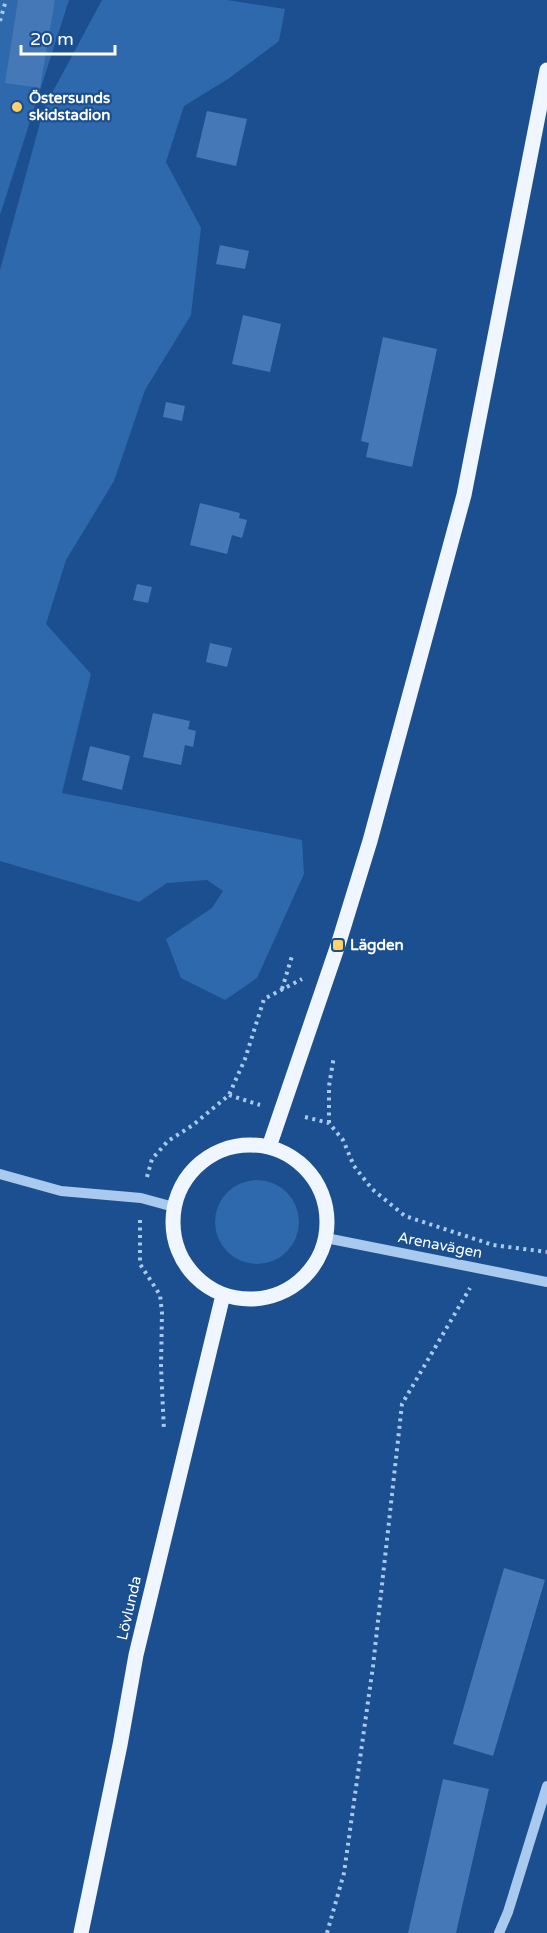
<svg xmlns="http://www.w3.org/2000/svg" width="547" height="1933" font-family="'Varela Round',sans-serif">
	<style>
		.green { fill: #2e69ad }
		.building { fill: #4478b7 }
		.lines { fill: none; stroke-linecap: round; stroke-linejoin: round }
		.path { stroke: #a9c9ee; stroke-width: 4; stroke-dasharray: 3 4.5; stroke-linecap: butt }
		.minor { stroke: #a9c9ee; stroke-width: 10 }
		.major { stroke: #f0f6ff; stroke-width: 15 }
		.poi-dot { fill: #ffd166; stroke: #1b4f8f; stroke-width: 2 }
		.labels { text-anchor: middle; stroke-width: 4.5; stroke-linejoin: round; paint-order: stroke }
		.poi-label { font-size: 15px; font-weight: bold; fill: #fff; stroke: #1b4f8f; text-anchor: start }
		.street-label { font-size: 15px; fill: #fff; stroke: #1b4f8f }
	</style>
	<rect width="100%" height="100%" fill="#1b4f8f"/>
	<!-- green -->
	<path class="green" d="M0,0H69L0,215Z
		M102,0H227L285,9L279,41L228,79L184,106L166,162L201,228L191,315L145,390L114,481L66,560L46,624L91,674L62,793L302,840L304,874L257,978L225,1000L181,978L166,939L212,908L223,891L207,880L167,883L139,902L0,861V270L44,108Z
		M215 1222a42 42 0 1 1 84 0a42 42 0 1 1-84 0Z"/>
	<!-- building -->
	<path class="building" d="M18,0H55L40,88L5,83Z
		M207,111L247,119L236,166L196,157Z
		M220,245L249,251L245,269L216,264Z
		M243,315L281,324L270,372L232,364Z
		M383,337L437,349L412,467L366,457L369,443L361,441Z
		M166,402L185,406L182,421L163,417Z
		M200,503L240,513L239,518L247,520L242,538L232,535L227,554L190,545Z
		M137,584L152,587L148,603L133,600Z
		M210,643L232,648L227,667L206,662Z
		M153,713L190,721L188,729L196,731L193,747L185,745L181,765L143,757Z
		M90,746L130,756L122,790L82,780Z
		M504,1568L545,1580L493,1756L453,1744Z
		M443,1779L489,1789L456,1933H408Z"/>
	<g class="lines">
		<!-- path -->
		<path class="path" d="M0,21L6,0
			M282,989L292,956
			M229,1095L260,1105
			M305,1117L329,1123L343,1140L354,1166L372,1189L405,1216L493,1245L547,1252
			M329,1123V1086L334,1056
			M147,1177L152,1159L168,1141L193,1125L229,1095L245,1059L264,999L302,979
			M140,1220V1264L160,1295L162,1313L161,1367L164,1431
			M327,1933L344,1873L373,1666L402,1404L470,1288"/>
		<!-- minor -->
		<path class="minor" d="M0,1174L61,1191L141,1198L174,1207
			M326,1238L547,1282
			M499,1933L508,1912L547,1786"/>
		<!-- major -->
		<path class="major" d="M173 1222a77 77 0 1 1 154 0a77 77 0 1 1-154 0Z
			M269,1147L338,945L370,841L464,495L547,70
			M81,1933L120,1745L136,1655L223,1295"/>
	</g>
	<!-- markers -->
	<g class="poi-dot">
		<circle cx="17" cy="107" r="6"/>
		<rect x="332" y="939" width="12" height="12" rx="3"/>
	</g>
	<g class="labels">
		<!-- poi labels -->
		<g class="poi-label">
			<text x="29" y="103">Östersunds<tspan x="29" dy="17">skidstadion</tspan></text>
			<text x="350" y="950">Lägden</text>
		</g>
		<!-- street labels -->
		<g class="street-label">
			<text transform="translate(440 1245) rotate(11)" y="5">Arenavägen</text>
			<text transform="translate(129 1608) rotate(-77)" y="5">Lövlunda</text>
		</g>
	</g>
	<!-- scale -->
	<path d="M21 45v9h94v-9" fill="none" stroke="#ffffff" stroke-width="3"/>
	<text x="30" y="45" font-size="18" fill="#ffffff" stroke="#1b4f8f" stroke-width="4.5" paint-order="stroke">20 m</text>
</svg>
